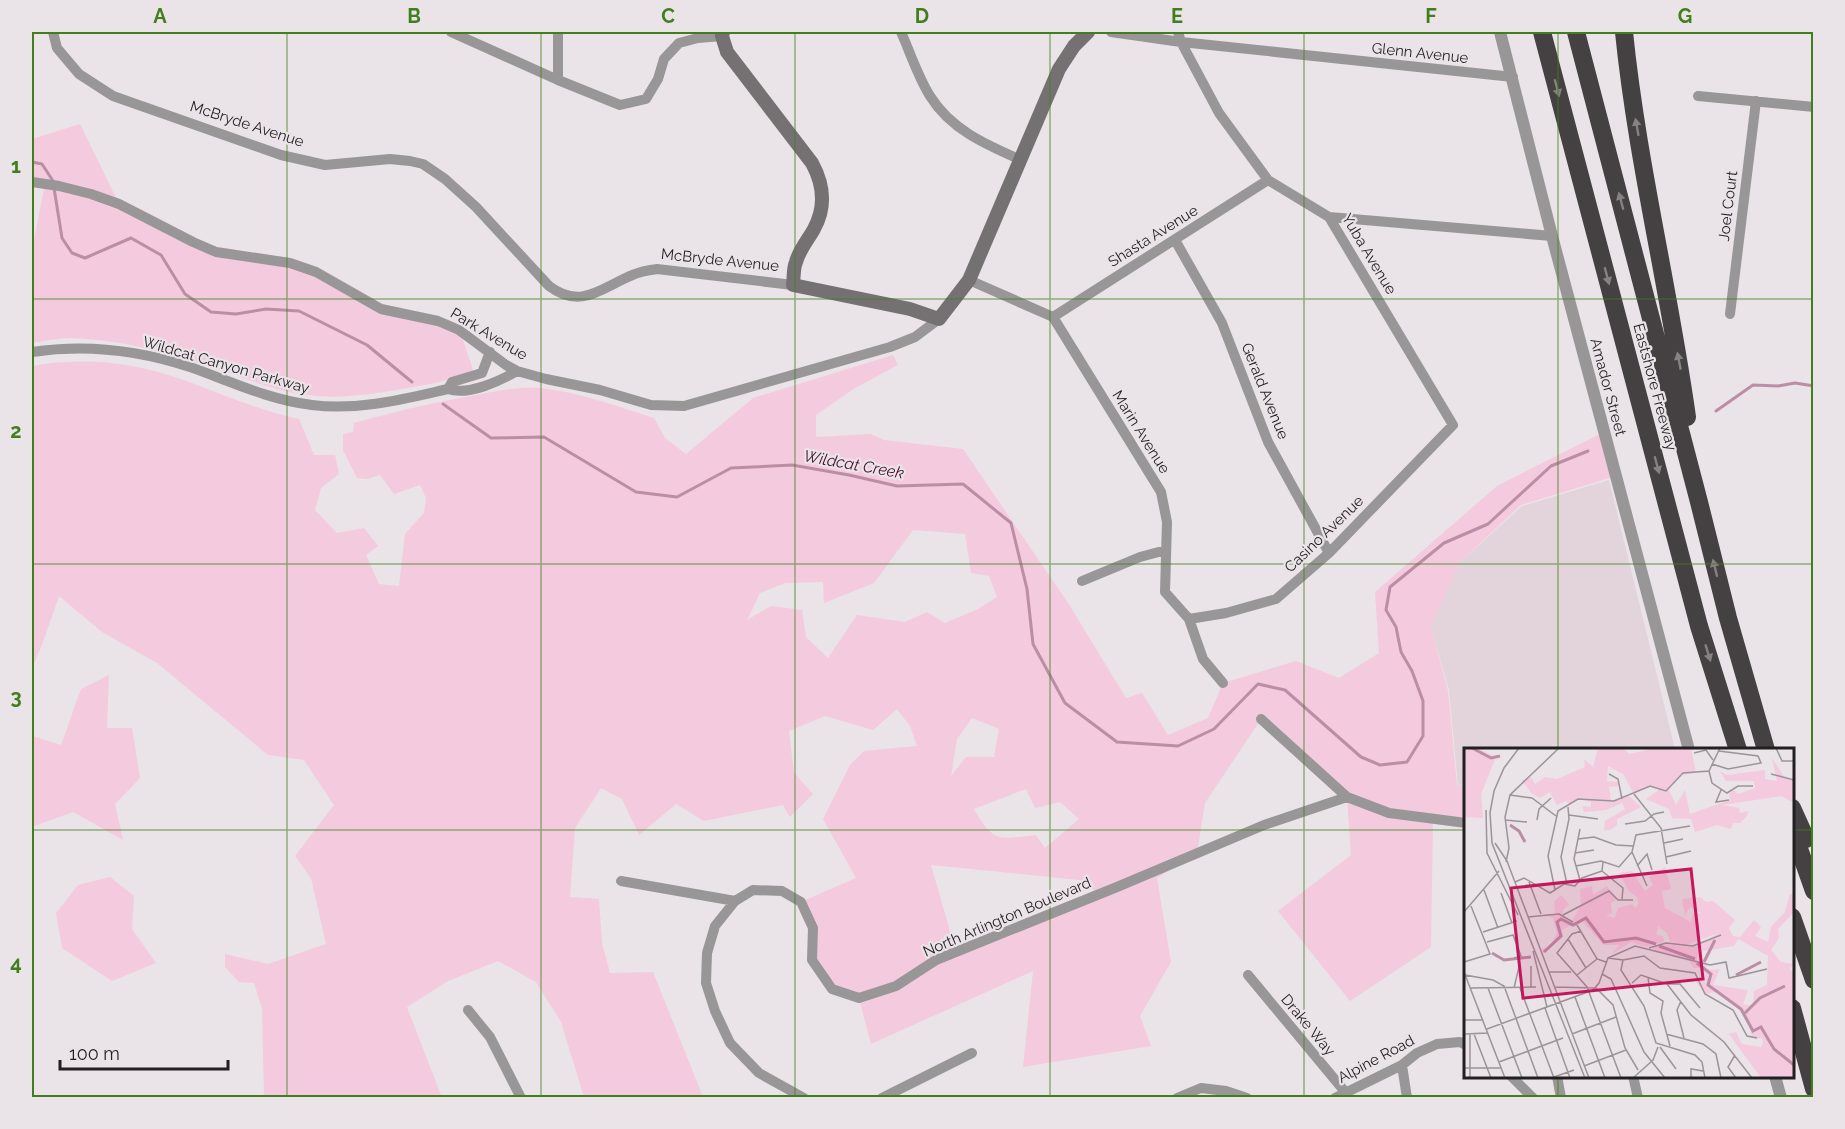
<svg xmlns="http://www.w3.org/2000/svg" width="1845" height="1129" font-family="Raleway,sans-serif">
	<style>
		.built { fill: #e2d4da }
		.green { fill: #f4cadf; fill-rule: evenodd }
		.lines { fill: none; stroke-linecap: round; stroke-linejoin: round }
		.stream { stroke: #bb8ea5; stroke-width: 3 }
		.minor { stroke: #999698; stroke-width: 10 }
		.tertiary { stroke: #999698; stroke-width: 12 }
		.secondary { stroke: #757173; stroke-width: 14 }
		.motorway { stroke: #454042; stroke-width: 18 }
		.oneway { fill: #878184 }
		.grid { fill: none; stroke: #417f1e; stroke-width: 1.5; stroke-opacity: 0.55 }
		.labels { text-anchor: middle; stroke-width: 4.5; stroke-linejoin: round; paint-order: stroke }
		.street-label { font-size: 15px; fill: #221f21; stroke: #eae3e7 }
		.water-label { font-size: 16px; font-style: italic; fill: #471132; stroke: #eae3e7 }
		.inset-river { fill: none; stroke: #bb8ea5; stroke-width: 3 }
		.inset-road { fill: none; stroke: #9a9598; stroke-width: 1.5 }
		.view { fill: #c2185b; fill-opacity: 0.15; stroke: #c2185b; stroke-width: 3 }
		.inset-edge { fill: none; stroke: #221f21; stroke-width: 3 }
		.neatline { fill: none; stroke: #417f1e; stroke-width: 2 }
		.grid-label { font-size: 20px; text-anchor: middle; font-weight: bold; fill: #417f1e }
	</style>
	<rect width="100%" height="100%" fill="#eae3e7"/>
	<!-- built -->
	<path class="built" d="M1609,480L1675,749L1466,750L1465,786L1458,785L1449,690L1431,628L1458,564L1522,506Z"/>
	<!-- green -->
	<path class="green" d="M80,124L119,204L193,238L218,247L290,258L318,267L383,304L440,318L459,328L473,370C448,382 429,384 402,389C359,396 329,401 285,391C266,387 250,380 232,374C180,356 128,340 72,338C59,338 45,341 32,343V251L45,183L32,181V139Z
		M893,355L898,365L855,388L816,415V437L871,434L884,440L963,449L1070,606L1126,698L1142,693L1168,735L1208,718L1223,683L1296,661L1339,678L1379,653L1375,592L1497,486L1604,432L1616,476L1521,505L1459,563L1431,628L1448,691L1457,785L1466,787L1465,823L1433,819L1431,947L1350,1001L1278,911L1351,855L1347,797L1261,719L1205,803L1197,853L1157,878L1171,962L1140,1016L1151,1046L1023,1067L1033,971L871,1044L859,998L832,989L812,960L813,928L801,902L856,878L823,819L850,765L864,751L917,746L910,726L897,709L873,730L825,716L789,731L794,773L813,794L790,817L783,805L704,821L676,804L639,835L622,799L601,788L575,828L570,897L599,899L602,943L610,973L653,972L703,1097H584L561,1022L536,982L498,961L448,981L407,1007L441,1095L437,1097H264L262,1009L254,983L239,982L225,967V954L268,964L326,944L311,878L295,856L334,805L304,760L268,755L157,663L102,632L59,596L43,642L32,668V366C83,357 132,362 181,379C220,393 257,410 299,419L314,455H335L339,474L321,488L315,510L337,533L364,528L378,546L366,555L379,584L399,586L405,534L424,513L426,498L420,485L394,494L380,475L367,479L357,478L343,450V434L353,432L354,423C393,412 431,403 471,396C495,391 522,385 548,389C584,394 619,407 654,418L665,438L686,454L753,398ZM913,530L965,534L971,573L989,576L997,597L978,609L945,623L927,612L905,622L857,615L828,658L806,637L802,610L771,606L747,620L760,593L785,583L823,582L824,603L874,583ZM972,718L999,729L994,757H966L951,776L957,739ZM1026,789L1035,808L1060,802L1079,819L1045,848L1036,835C999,839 994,844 974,809ZM931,865L1089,881L1096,895L956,952Z
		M109,675L107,728H132L140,778L115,804L123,840L73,812L32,827V736L61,745L81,689Z
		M110,877L134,896L132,929L156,963L112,981L62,948L56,913L78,885Z"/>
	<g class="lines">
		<!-- stream -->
		<path class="stream" d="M32,162L42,164L53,181
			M54,188L62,238L72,253L85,258L131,238L161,255L185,294L211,312L236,314L266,309L299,311L367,345L412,382
			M443,404L491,438L544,437L636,492L677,497L731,468L792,465L849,475L897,486L963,484L1011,523L1027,589L1033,644L1065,703L1117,742L1178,746L1214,729L1258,684L1285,690L1361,757L1380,765L1407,762L1423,736V701L1412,671L1401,652L1396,627L1386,610L1390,587L1444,543L1488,524L1551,466L1588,451
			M1716,411L1753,385L1778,386L1795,383L1814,386"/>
		<!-- minor -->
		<path class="minor" d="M53,32L57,48L79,74L113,96L281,155L325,165L390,159L410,161L423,164L445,179L476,207L549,286C582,311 603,286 635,274C642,271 650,270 657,269L793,285
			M451,32L558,80L620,105L646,99L658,79L664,59L679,43L698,38L722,36
			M558,32V80
			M901,32C910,52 918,77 930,96C951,130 987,145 1021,160
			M1111,32L1181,42L1513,77
			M1178,32L1181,42L1219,113L1268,180L1329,217L1453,425L1329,553L1276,599L1226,613L1189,619
			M1698,96L1814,107
			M32,182L59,186L91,194L119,204L193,242L216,252L290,263L316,272L381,309L438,321L459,330L506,365L517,371L546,379L600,390L651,405L684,406L890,347L915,337L939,319
			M1329,217L1552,236
			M1175,240L1222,323L1268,442L1329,553
			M969,280L1053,317L1161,492L1167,522L1165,592L1189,619L1203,659L1223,683
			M1730,314L1756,101
			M1053,317L1268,180
			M32,352C85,344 138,350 190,367C230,381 269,400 312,405C358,411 403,399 448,389C468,396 500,381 517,371
			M448,389L452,382L482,373L490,352
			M1082,581L1140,557L1166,550
			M1261,719L1347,797L1389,813L1466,823
			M621,881L735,901
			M1248,975L1346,1093
			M468,1010L490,1037L521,1098
			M1402,1065L1407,1098
			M1511,1076L1533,1098
			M1557,1076L1561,1098
			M1633,1076L1638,1098
			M804,1098L759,1073L730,1043L715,1011L706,983L707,953L715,926L735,901L753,890L782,891L801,902L813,928L812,960L832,989L859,998L896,986L936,960L1117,887L1264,825L1347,797
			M882,1098L972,1053
			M1177,1098L1201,1088L1226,1091L1247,1098
			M1335,1098L1402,1065L1417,1053L1437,1044L1460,1042L1466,1045"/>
		<!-- tertiary -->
		<path class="tertiary" d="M1500,32L1552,236L1689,750
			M1775,1076L1781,1098"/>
		<!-- secondary -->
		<path class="secondary" d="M723,32L722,36L727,52L812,163C824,185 826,207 814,229C808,240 799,250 796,262C793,269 794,278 793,285L910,309L939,319L969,280L1059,69L1074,46L1088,32"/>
		<!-- motorway -->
		<path class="motorway" d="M1542,32L1699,626L1738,750
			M1576,32L1699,502L1728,618L1766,750
			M1624,32C1637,161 1669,288 1687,417
			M1792,808L1806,839
			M1792,829L1814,891
			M1792,917L1814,980
			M1792,1008L1814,1089"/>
	</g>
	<!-- one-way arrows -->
	<defs><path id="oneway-solid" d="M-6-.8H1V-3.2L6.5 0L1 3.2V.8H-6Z" transform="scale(1.5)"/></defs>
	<g class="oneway">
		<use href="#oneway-solid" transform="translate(1557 88) rotate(75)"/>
		<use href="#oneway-solid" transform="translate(1637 127) rotate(-100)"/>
		<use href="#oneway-solid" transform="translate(1621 201) rotate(-105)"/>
		<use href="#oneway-solid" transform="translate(1607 276) rotate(75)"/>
		<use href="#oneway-solid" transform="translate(1679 361) rotate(-101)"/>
		<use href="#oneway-solid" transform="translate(1657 465) rotate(75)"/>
		<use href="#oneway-solid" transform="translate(1715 568) rotate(-104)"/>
		<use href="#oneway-solid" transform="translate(1708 653) rotate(73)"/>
	</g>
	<!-- grid -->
	<path class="grid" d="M287,32V1098M541,32V1098M795,32V1098M1050,32V1098M1304,32V1098M1558,32V750M32,299H1814M32,564H1814M32,830H1466M1792,830H1814M1558,1076V1098"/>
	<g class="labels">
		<!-- street labels -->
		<g class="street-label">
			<text transform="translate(1420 53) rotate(6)" y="5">Glenn Avenue</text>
			<text transform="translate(247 124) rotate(18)" y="5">McBryde Avenue</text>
			<text transform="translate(1728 206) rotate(-83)" y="5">Joel Court</text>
			<text transform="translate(1153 236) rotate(-32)" y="5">Shasta Avenue</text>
			<text transform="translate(1369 254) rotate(59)" y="5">Yuba Avenue</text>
			<text transform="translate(720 260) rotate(6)" y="5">McBryde Avenue</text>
			<text transform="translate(489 334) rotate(31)" y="5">Park Avenue</text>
			<text transform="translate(226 365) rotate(16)" y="5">Wildcat Canyon Parkway</text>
			<text transform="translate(1608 387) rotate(75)" y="5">Amador Street</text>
			<text transform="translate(1655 387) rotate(75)" y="5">Eastshore Freeway</text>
			<text transform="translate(1265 391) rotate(68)" y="5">Gerald Avenue</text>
			<text transform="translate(1141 432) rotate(58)" y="5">Marin Avenue</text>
			<text transform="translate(1324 534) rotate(-44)" y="5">Casino Avenue</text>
			<text transform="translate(1007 917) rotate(-23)" y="5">North Arlington Boulevard</text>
			<text transform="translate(1308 1025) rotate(50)" y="5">Drake Way</text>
			<text transform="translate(1376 1059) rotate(-28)" y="5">Alpine Road</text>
		</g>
		<!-- water labels -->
		<g class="water-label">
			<text transform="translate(854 464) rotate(10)" y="6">Wildcat Creek</text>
		</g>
	</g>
	<!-- overview -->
	<g transform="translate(1464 748)">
		<rect width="330" height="330" fill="#eae3e7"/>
		<path d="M0,0H13L32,9L17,46L19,70L0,69ZM134,0H160L165,6L192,0H227L232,25L216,27L205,42L212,57L221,42L226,66L266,52L265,45L270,42L274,46L291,40L290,33H262L256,23L263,27L301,22V31L313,33L308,10L321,30L330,32V55L317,48L258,57L275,60L276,65L284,63L283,68L276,75H269L267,81L253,77L231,84L227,71L208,70L205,61L182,51L195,42L188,38L170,46L159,26L144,18L143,33L154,34L155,38L145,39L147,53L165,48L177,59L153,71V77L146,82H140L141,73L161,61L158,55L142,62L120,64L118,58L127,59V54L114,51L106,57L102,53L93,57L86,44L76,50L67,45L58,32L67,29L71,36L81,29L93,31L121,19L120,11L129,19ZM201,119L207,141L198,143L201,160L227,174L229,166L237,165L226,159L221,167L218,151L236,149L242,154L249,153L271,172L265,180L269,188L276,189L290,172L297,179L291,188L304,194L307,179L321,164L326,146H330V164L314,181L315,190L307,202L317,214L330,216L325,221L330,225V330H297L265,286L272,284L278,296L297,299L299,296L298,290H288L284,273L276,261L252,244L241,246L232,234L239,228L240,220H230L225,213L191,204L189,200L201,196L231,199L254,185L222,197L206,194L203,185L194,178L192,187L199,188L200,194L182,199L167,194L148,206L155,197H140L117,172L98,182L99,188L78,206L77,201L86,198L93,185L89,170L79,166H91L90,154L97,147L105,156L99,162V167L108,174L117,157L116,141L128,138L129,147L143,138L152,152L147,155L148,165L142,168L151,170L154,160L168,156L172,160L174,156V150L165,143L155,125L168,123L181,143L189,137L185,129ZM274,191L304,208L303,237L290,243L289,258L279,256L284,242L249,237L256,221L247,222L242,220L244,216L233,214L234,204L270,198Z" fill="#f4cadf" fill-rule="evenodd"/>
		<path class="inset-river" d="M8,0L27,10L36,8M46,77L55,83L61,94M195,198L231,211M80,204L97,188L93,174L97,171L109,177L122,170L140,194L172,190L192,196M28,205L40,212L67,209M240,214L251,192M233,215L247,226L244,237L277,261L289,283L297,279L310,301L330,317M272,227L297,214M281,265L296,250L321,238"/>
		<path class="inset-road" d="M55,0L40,20L30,43L26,65L28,95L121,330M312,0L318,13H330M230,5L242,2L249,12M248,16L264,21L297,15L294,8L255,3M245,23L248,35L263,45L274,38H289M145,26L154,31L158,51M307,26L330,32M257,42L252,54L265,52M170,46L197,80L203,116M46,47L68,50L92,68M22,62L23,105L54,167M105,67L134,71M41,72L63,74M73,72L75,61L87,50M161,76L181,73L190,66L200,64M114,91L130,89L152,97L169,98M31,95L43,113M200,95L219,91M168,104L183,138M111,105L130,102M202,109L227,103M43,113L125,330M42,114L45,100L41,69L46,47L95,0M139,114L138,123L159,140L158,151M112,118L137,113L155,119L168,104L172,87L226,78M173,118L183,106L188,122M116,132L110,111L116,81M51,134L60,130L86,145L100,136L111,138L118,130L138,123M65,134L77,166M103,136L97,109L105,71L104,59M20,142L34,180M91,142L84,108L94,63L114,51L150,53L186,38L202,43L219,25L245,23L256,0M37,145L48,175M0,164L35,123M99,167L145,143L154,152H169M64,169L95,166L109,174M113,177L133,211L142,214M117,183L108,186L93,205L123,239L157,330M19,184L53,173M104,191L122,220M23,194L49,187L57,208L50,210M185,200L202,195L229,198L257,187M69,203L83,259M144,210L171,198L246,217L262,214L265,230L303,221M159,212L180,208L196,220L231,225L241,246L269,262L283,288L293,290M0,214L26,206L7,158M0,224L41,330M85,224H107M138,226L147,231L180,304L201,330M1,227L29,232L40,238L74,330M113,227L133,211M184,229L186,245L199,253L197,265L206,298M168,235L177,227L203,236L227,267L260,294L288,330M203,236H216L236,260M67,239V218M91,239L132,240L149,257L161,300L174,322M7,240L72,239M24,240L58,330M50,240L55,219M56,240L90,330M111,249L141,330M217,253L213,262L220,290M81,260L106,330M0,272H19M23,281L129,242L135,235L144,210L159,212L157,222L180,258L192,295L231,307L238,314L241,330M0,286L24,285M6,286V330M10,286L27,330M108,286L152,269M202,286L239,296L252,306L257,330M196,299L212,321M271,307L264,319L272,330M35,314L99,290M120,318L162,302M0,320H37M90,329L110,322M169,330L189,312L194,299M227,330V321L239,323"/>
		<path class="view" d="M227,121L239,231L59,250L47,140Z"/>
		<rect width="330" height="330" class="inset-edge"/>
	</g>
	<!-- border -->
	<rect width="1845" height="1129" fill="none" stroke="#eae3e7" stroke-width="66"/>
	<!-- scale -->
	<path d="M60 1060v9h168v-9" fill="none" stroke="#221f21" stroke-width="3"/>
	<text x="69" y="1060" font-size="18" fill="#221f21" stroke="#eae3e7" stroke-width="4.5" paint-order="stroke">100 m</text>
	<rect x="33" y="33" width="1779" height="1063" class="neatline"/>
	<g class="grid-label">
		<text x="160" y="23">A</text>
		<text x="414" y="23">B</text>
		<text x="668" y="23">C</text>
		<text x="922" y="23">D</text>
		<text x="1177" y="23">E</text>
		<text x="1431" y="23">F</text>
		<text x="1685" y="23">G</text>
		<text x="16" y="173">1</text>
		<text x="16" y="438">2</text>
		<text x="16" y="704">3</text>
		<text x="16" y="970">4</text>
	</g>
</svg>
